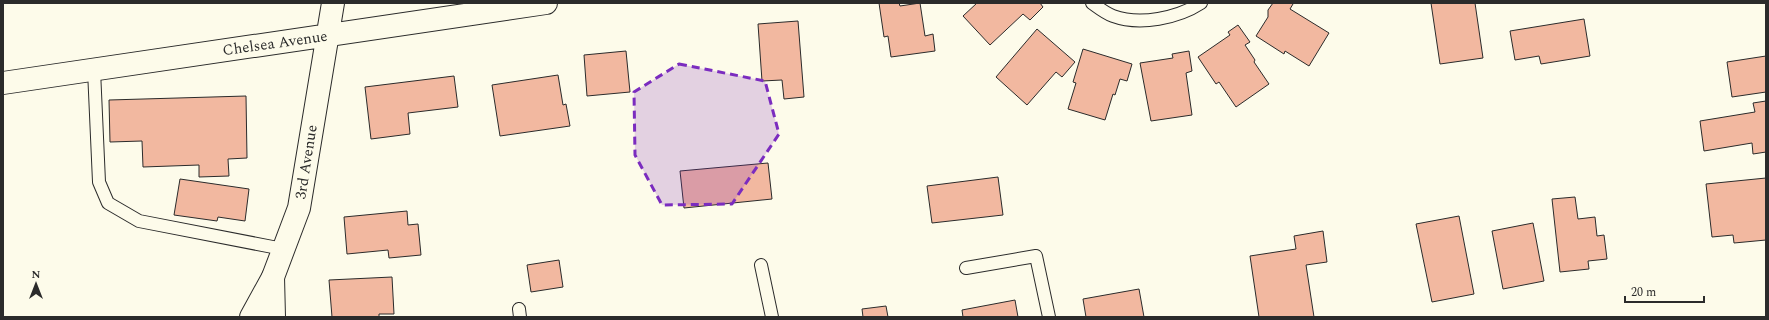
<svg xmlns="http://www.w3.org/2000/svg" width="1769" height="320" font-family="Spectral,serif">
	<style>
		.building { fill: #f2b8a0; stroke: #2b2b2b }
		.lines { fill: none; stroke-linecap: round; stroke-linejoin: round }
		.lane-casing { stroke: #2b2b2b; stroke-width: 14 }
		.street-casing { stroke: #2b2b2b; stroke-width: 24 }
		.secondary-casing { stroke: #2b2b2b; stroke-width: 24 }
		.lane { stroke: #fdfbea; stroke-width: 12 }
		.street { stroke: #fdfbea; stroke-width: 22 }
		.secondary { stroke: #fdfbea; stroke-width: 22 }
		.marked { fill: #7b2cbf; fill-opacity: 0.2; stroke: #7b2cbf; stroke-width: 3; stroke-dasharray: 8 5; stroke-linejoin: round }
		.labels { text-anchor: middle; stroke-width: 3; stroke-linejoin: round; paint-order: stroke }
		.street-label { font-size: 15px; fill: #2b2b2b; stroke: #fdfbea }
	</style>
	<rect width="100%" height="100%" fill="#fdfbea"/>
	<!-- building -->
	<path class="building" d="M879,3H899L900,6L920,3L925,36L933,34L935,51L891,57L888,36L884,37Z
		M977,3H1040L1043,7L1030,20L1023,14L990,45L963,16Z
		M1273,3H1292L1293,4L1290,9L1329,33L1309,66L1285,51L1284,54L1256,36L1268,17V10Z
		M1431,3H1475L1483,58L1440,64Z
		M1584,19L1590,56L1541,64L1539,56L1515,60L1510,31Z
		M798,21L804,97L784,99L782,80L762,81L758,24Z
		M1238,25L1250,42L1245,45L1255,60L1254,62L1269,84L1236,107L1219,82L1216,84L1198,57L1230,35L1228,32Z
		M1037,29L1075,62L1062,77L1056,72L1027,105L996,77Z
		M1083,49L1132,64L1127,81L1120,79L1115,95L1113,94L1105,120L1068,109L1076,83L1073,82Z
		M626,51L630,92L587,96L584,55Z
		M1189,51L1192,71L1186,73L1192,115L1151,121L1140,63L1173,58L1172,54Z
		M1766,56V92L1732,97L1727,62Z
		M558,75L563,105L566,104L570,126L500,136L492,85Z
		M454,76L458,107L408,113L410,134L371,139L365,87Z
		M246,96L247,158L228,159L229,176L199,177V165L143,167L142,141L110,142L109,100Z
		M1766,101V152L1753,154L1752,143L1704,151L1700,121L1755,112L1753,103Z
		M768,163L772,199L684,208L680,171Z
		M998,177L1003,215L932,223L927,186Z
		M1766,178V240L1734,243L1733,235L1712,237L1706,184Z
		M180,179L249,189L245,221L218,217L217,221L174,215Z
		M1575,197L1578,219L1595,217L1597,236L1604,235L1607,259L1588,261L1589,269L1560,272L1552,199Z
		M407,211L408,225L418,224L421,255L389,258L388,250L347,254L344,217Z
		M1459,216L1474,294L1432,302L1416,224Z
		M1533,223L1544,281L1503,289L1492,231Z
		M1323,231L1327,262L1306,265L1314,317H1259L1250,256L1296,249L1294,236Z
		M559,260L563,287L531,292L527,265Z
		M392,277L394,314H379V317H332L329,280Z
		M1139,289L1144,317H1086L1083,299Z
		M1015,300L1018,317H963L962,310Z
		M886,306L888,317H863L862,309Z"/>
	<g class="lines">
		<defs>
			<path id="lane" d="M1092,3C1099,8 1105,13 1113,16C1140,26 1178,18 1201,3
				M94,70L99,182L108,203L139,221L283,249
				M761,265L772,317
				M966,268L1036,256L1049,317
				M519,309L520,317"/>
			<path id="street" d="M273,277L274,317"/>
			<path id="secondary" d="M3,83L546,3
				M251,317L273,277L299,208L333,3"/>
		</defs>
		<!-- lane casing -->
		<use href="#lane" class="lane-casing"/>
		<!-- street casing -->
		<use href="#street" class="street-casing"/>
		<!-- secondary casing -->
		<use href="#secondary" class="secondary-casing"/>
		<!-- lane -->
		<use href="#lane" class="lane"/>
		<!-- street -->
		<use href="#street" class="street"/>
		<!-- secondary -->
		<use href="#secondary" class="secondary"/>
	</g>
	<!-- marked area -->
	<path class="marked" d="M679,64L765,81L779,134L732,204L662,205L635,155L634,92Z"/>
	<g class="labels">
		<!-- street labels -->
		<g class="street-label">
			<text transform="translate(275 43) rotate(-8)" y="5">Chelsea Avenue</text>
			<text transform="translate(306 162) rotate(-81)" y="5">3rd Avenue</text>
		</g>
	</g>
	<!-- border -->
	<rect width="1769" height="320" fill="none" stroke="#2b2b2b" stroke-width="8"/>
	<!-- north arrow -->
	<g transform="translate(36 284)" stroke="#fdfbea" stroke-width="3" paint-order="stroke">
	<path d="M0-3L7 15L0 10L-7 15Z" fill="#2b2b2b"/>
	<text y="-6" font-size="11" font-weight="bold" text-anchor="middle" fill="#2b2b2b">N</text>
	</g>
	<!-- scale -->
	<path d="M1625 296v6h79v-6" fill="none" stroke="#2b2b2b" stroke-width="2"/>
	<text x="1631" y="296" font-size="12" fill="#2b2b2b" stroke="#fdfbea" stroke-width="3" paint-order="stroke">20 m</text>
</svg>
